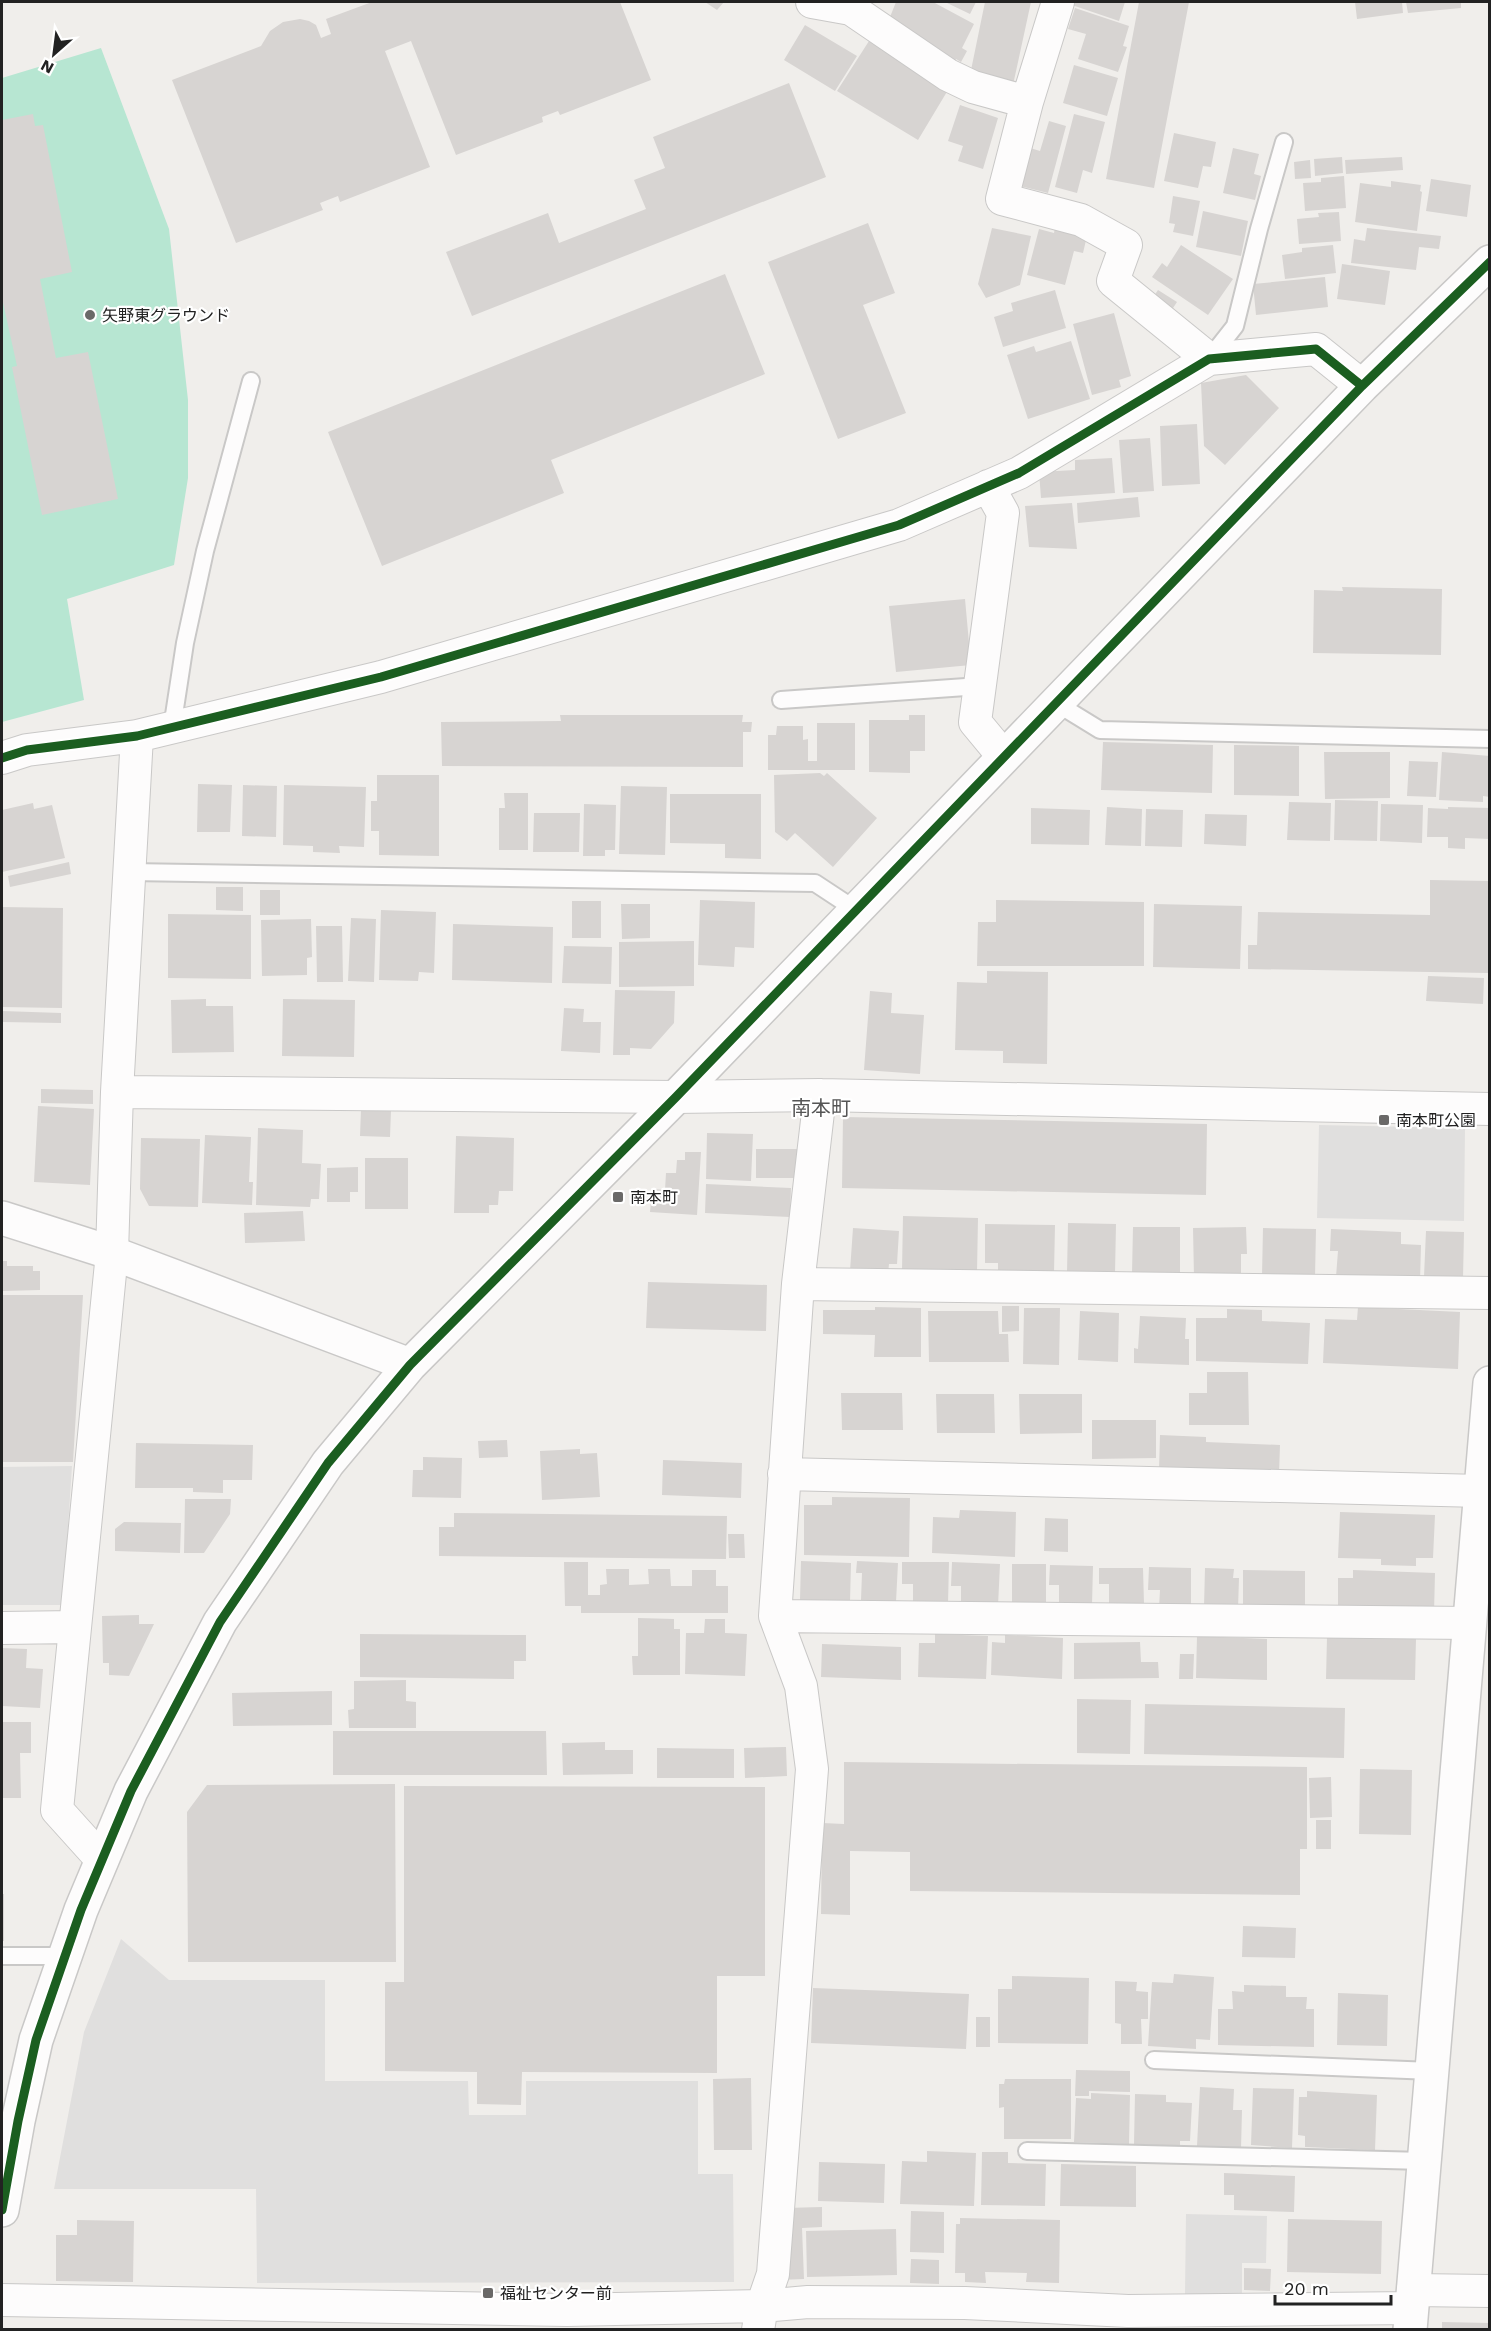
<svg xmlns="http://www.w3.org/2000/svg" width="1491" height="2331" font-family="'Work Sans','Noto Sans JP',sans-serif">
	<style>
		.pitch { fill: #b7e6d2 }
		.parking { fill: #e0dfde }
		.building { fill: #d7d4d2 }
		.lines { fill: none; stroke-linecap: round; stroke-linejoin: round }
		.service-casing { stroke: #c9c8c7; stroke-width: 20 }
		.minor-casing { stroke: #c9c8c7; stroke-width: 34 }
		.tertiary-casing { stroke: #c9c8c7; stroke-width: 36 }
		.service { stroke: #fdfcfc; stroke-width: 16 }
		.minor { stroke: #fdfcfc; stroke-width: 32 }
		.tertiary { stroke: #fdfcfc; stroke-width: 33 }
		.cycleway-casing { stroke: #fff; stroke-width: 13 }
		.cycleway { stroke: #1b5e20; stroke-width: 9 }
		.poi-dot { fill: #6a6968; stroke: #fff; stroke-width: 2 }
		.labels { text-anchor: middle; stroke-width: 4.5; stroke-linejoin: round; paint-order: stroke }
		.poi-label { font-size: 16px; fill: #222; stroke: #fff; text-anchor: start }
		.quarter-label { font-size: 20px; fill: #555; stroke: #fff }
	</style>
	<rect width="100%" height="100%" fill="#f0eeeb"/>
	<!-- pitch -->
	<path class="pitch" d="M101,48L169,229L188,400V478L174,565L67,599L84,700L2,722V78Z"/>
	<!-- parking -->
	<path class="parking" d="M1319,1125L1465,1128L1464,1221L1317,1218Z
		M72,1466L63,1605H2V1467Z
		M121,1939L169,1980H325V2081H468L469,2115H526V2081H698V2174H733L734,2282L257,2283L256,2189H54L84,2032Z
		M1186,2214L1267,2216L1266,2263H1242V2295L1185,2294Z"/>
	<!-- building -->
	<path class="building" d="M372,2H620L651,80L560,115L558,111L542,117L543,122L456,155L411,41L385,51L430,167L340,202L338,196L320,203L323,210L236,243L172,80L261,46L270,31L283,22L300,19L309,21L316,25L321,38L331,34L326,19Z
		M705,2H724L717,10Z
		M896,2H933L974,24L962,48L967,51L961,62L956,59L951,67L888,22Z
		M945,2H976L970,14Z
		M985,2H1031L1013,85L970,75Z
		M1070,2H1125L1119,21L1069,4Z
		M1139,2H1189L1154,188L1106,179Z
		M1355,2H1402L1403,13L1357,19Z
		M1406,2H1461V8L1408,13Z
		M1075,8L1129,26L1123,46L1127,47L1118,72L1078,59L1086,34L1068,29Z
		M805,25L857,56L835,91L784,60Z
		M869,41L948,90L918,140L837,91Z
		M1074,65L1118,78L1107,116L1063,103Z
		M789,83L826,177L472,316L446,252L548,213L559,243L646,209L634,180L665,168L653,137Z
		M960,105L998,118L983,169L958,161L963,146L948,141Z
		M33,114L35,126L43,125L72,272L40,279L56,358L88,352L118,499L42,515L12,367L17,366L2,298V120Z
		M1074,114L1105,122L1092,173L1083,170L1077,193L1055,187Z
		M1049,121L1066,126L1048,193L1016,185L1027,147L1040,151Z
		M1174,133L1216,142L1211,167L1203,166L1198,188L1164,181Z
		M1233,148L1259,154L1254,174L1261,176L1255,200L1223,193Z
		M1342,157L1343,173L1315,176L1314,159Z
		M1402,157L1403,170L1346,174L1345,160Z
		M1310,160L1311,178L1295,179L1294,162Z
		M1344,176L1346,208L1305,211L1303,183L1321,182V178Z
		M1431,179L1471,185L1467,217L1426,211Z
		M1391,181L1421,185L1420,191L1422,192L1417,231L1355,222L1360,183L1391,187Z
		M1173,196L1200,201L1193,236L1173,232L1175,224L1169,223Z
		M1203,211L1248,221L1241,256L1196,247Z
		M1339,212L1341,241L1299,244L1297,219L1319,217L1318,213Z
		M868,223L895,293L863,305L906,413L838,439L768,262Z
		M1055,227L1087,236L1083,253L1074,251L1065,285L1027,275L1039,229L1054,233Z
		M992,228L1031,236L1020,285L986,298L978,284Z
		M1367,228L1441,236L1439,249L1419,247L1416,270L1351,263L1354,239L1365,241Z
		M1181,245L1233,279L1208,315L1152,277L1162,263L1167,267Z
		M1333,245L1336,273L1285,279L1282,255L1302,252V248Z
		M1342,264L1390,271L1385,305L1337,299Z
		M725,274L765,374L551,460L564,493L382,566L328,432Z
		M1325,277L1328,307L1256,315L1253,284Z
		M1055,290L1066,328L1003,347L994,317L1013,311L1011,303Z
		M1158,290L1177,302L1171,311L1152,299Z
		M1114,313L1131,376L1119,380L1121,387L1092,395L1073,324Z
		M1071,341L1090,399L1028,419L1007,355L1034,346L1036,352Z
		M1246,375L1279,408L1225,465L1204,446L1201,383Z
		M1197,424L1200,484L1162,486L1160,426Z
		M1150,438L1154,491L1123,493L1119,440Z
		M1112,458L1115,493L1041,498L1039,472L1075,470V460Z
		M1138,497L1140,517L1078,523L1077,503Z
		M1072,503L1077,549L1029,547L1025,506Z
		M1342,587L1442,589L1441,655L1313,653L1314,590L1343,591Z
		M965,599L971,665L896,672L889,606Z
		M560,715H743L742,722H752L751,732H743V767L442,766L441,722L561,721Z
		M909,715H925V751H910V773L869,772V720H909Z
		M817,723H855V770H768V735H776L777,726H803V740L808,739V761H817Z
		M1103,742L1213,745L1212,793L1101,790Z
		M1234,745L1299,746V796L1234,795Z
		M1324,752H1390V798L1325,799Z
		M1442,752L1490,756V797L1483,796V802L1439,800Z
		M1409,761L1438,762L1436,797L1407,796Z
		M820,773L824,776L827,773L877,818L833,867L795,833L787,841L775,832L774,775Z
		M377,775H439V856L379,855V831H371V801H377Z
		M198,784L232,785L230,832H197Z
		M243,785L277,786L276,837L242,836Z
		M284,785L366,787L364,847L339,846L340,853L313,852V846L283,845Z
		M621,786L667,787L665,855L619,854Z
		M504,793H528V850H499V808H505Z
		M670,794H761V859L725,858V844L670,843Z
		M1335,800L1378,801L1377,841L1334,840Z
		M1289,802L1331,803L1330,841L1287,840Z
		M33,803L34,809L52,805L65,858L2,872V810Z
		M584,804L616,805L615,850H605V856H583Z
		M1381,804L1423,805L1422,843L1380,841Z
		M1107,807L1142,809L1141,846L1105,845Z
		M1448,807L1490,808V839L1465,838V849L1448,848V837H1427L1428,808L1448,809Z
		M1031,808L1090,810L1089,845L1031,844Z
		M1146,809L1183,810L1182,847L1145,846Z
		M534,813H580L579,852H533Z
		M1205,814L1247,815L1246,846L1204,844Z
		M69,862L71,874L10,887L8,876Z
		M1430,880L1489,881L1488,973L1248,969V945H1257L1258,912L1430,915Z
		M216,887H243V911L216,910Z
		M260,890H280V915H260Z
		M700,900L755,902L754,948L735,947L734,967L698,965Z
		M996,900L1144,902V966H977L978,922H996Z
		M572,901H601V938H572Z
		M621,904H650V938L622,939Z
		M1154,904L1242,906L1240,969L1153,967Z
		M2,907L63,908L62,1008L2,1007Z
		M381,910L436,912L434,973L419,972L418,981L379,980Z
		M168,914L251,915V979L168,978Z
		M351,918L376,919L374,982L348,981Z
		M311,919L312,957L307,958V975L262,976L261,920Z
		M453,924L553,927L552,983L452,980Z
		M316,926H342L343,982H317Z
		M694,941V986L619,987V942Z
		M564,946L612,947L611,984L562,983Z
		M987,971L1048,972L1047,1064L1003,1063V1051L955,1050L957,982L987,983Z
		M1428,976L1484,978L1483,1004L1426,1001Z
		M615,990L675,991L674,1023L651,1049L630,1048V1055H613Z
		M870,991L892,993L891,1013L924,1015L920,1074L864,1070Z
		M206,999V1006H233L234,1052L172,1053L171,1000Z
		M283,999L355,1000L354,1057L282,1056Z
		M564,1008L584,1009L583,1022H601L600,1053L561,1051Z
		M2,1011L61,1013V1023L2,1022Z
		M41,1089L93,1090V1104L41,1103Z
		M38,1106L94,1109L90,1185L34,1182Z
		M361,1110H391L390,1137L360,1136Z
		M843,1117L1207,1124L1206,1195L842,1188Z
		M258,1128L303,1130L302,1163L321,1164L319,1199H311L310,1207L256,1205Z
		M707,1133L753,1134L751,1181L706,1179Z
		M205,1135L251,1137L249,1182H253L252,1205L202,1203Z
		M456,1136L514,1138L513,1191H499L498,1205H489V1213H454Z
		M141,1138L200,1139L198,1207L149,1206L140,1189Z
		M756,1149H804V1178H756Z
		M685,1152H701L697,1215L650,1212L652,1189L665,1190L666,1173H676L677,1160H685Z
		M365,1158H408V1209H365Z
		M358,1167V1192H350V1202H327V1168Z
		M706,1184L791,1188L790,1217L705,1213Z
		M303,1211L305,1241L245,1243L244,1213Z
		M903,1216L978,1218L977,1272L902,1270Z
		M1068,1223L1116,1224L1115,1274L1067,1273Z
		M985,1224L1055,1225L1054,1273L998,1272V1263H985Z
		M1133,1227H1180V1274H1132Z
		M1246,1227L1247,1254H1241V1276L1194,1277L1193,1228Z
		M853,1228L899,1231L897,1264H889L888,1274L850,1271Z
		M1263,1228L1316,1229L1315,1278L1262,1276Z
		M1331,1229L1401,1232V1244L1421,1245L1420,1281L1336,1277L1338,1251H1330Z
		M1426,1231L1464,1232L1463,1278L1424,1277Z
		M2,1261H7V1266H33V1271H40V1290L2,1291Z
		M648,1282L767,1285L766,1331L646,1328Z
		M2,1295H83L73,1462H2Z
		M1002,1306H1019V1331L1002,1332Z
		M875,1307L921,1308V1357H874L875,1335L823,1334V1310H875Z
		M1358,1307L1460,1312L1458,1369L1323,1363L1325,1319L1357,1320Z
		M1024,1308H1060L1059,1365L1023,1364Z
		M1227,1309L1262,1310V1321L1310,1323L1308,1364L1196,1361V1318H1227Z
		M928,1311H998L999,1334H1008L1009,1362H929Z
		M1080,1311L1119,1313L1118,1362L1078,1360Z
		M1140,1316L1186,1318L1185,1339H1189V1365L1134,1363V1348L1138,1349Z
		M1207,1372H1248L1249,1425H1189V1393H1207Z
		M841,1393H902L903,1430H842Z
		M936,1394H994L995,1433H937Z
		M1019,1394H1082V1433L1020,1434Z
		M1092,1420H1156V1458L1092,1459Z
		M1160,1435L1206,1437V1442L1280,1445L1279,1474L1159,1470Z
		M507,1440L508,1457L479,1458L478,1441Z
		M136,1443L253,1445L252,1480H223V1493L193,1492V1488H135Z
		M580,1449V1454L597,1453L600,1497L542,1500L540,1451Z
		M423,1457L462,1458L461,1498L412,1497L413,1470H423Z
		M663,1460L742,1463L741,1498L662,1495Z
		M832,1497L910,1498L909,1557L804,1555V1505H832Z
		M185,1499H231L230,1514L204,1553H184Z
		M960,1510L1016,1512L1015,1557L932,1553L933,1517L959,1518Z
		M1340,1512L1435,1515L1433,1558H1416V1566L1381,1565V1559L1338,1558Z
		M454,1513L727,1516L726,1559L439,1556V1527H454Z
		M1045,1518L1068,1519V1552L1044,1551Z
		M124,1522L181,1523L180,1553L115,1551V1529Z
		M728,1534H744L745,1558H729Z
		M801,1561L851,1563L850,1602L800,1600Z
		M857,1561L898,1563L896,1602L861,1600L862,1573H856Z
		M564,1562H588V1595H600V1585L607,1584L606,1569H629V1585L649,1584L648,1569H670L671,1586H692V1570H716V1586H728V1613H581V1606H565Z
		M902,1562H949L948,1604L913,1603V1584H902Z
		M952,1562L1000,1564L998,1606L961,1604V1586H951Z
		M1012,1564H1046V1605H1012Z
		M1050,1565L1093,1566L1092,1605H1059V1585H1049Z
		M1149,1567L1191,1568V1608H1159L1160,1590H1148Z
		M1099,1568H1143L1144,1604H1109V1584H1099Z
		M1205,1568L1234,1569L1233,1578H1239L1238,1609L1204,1607Z
		M1243,1570L1305,1571V1609L1243,1607Z
		M1353,1570L1435,1573L1434,1613L1338,1610V1578H1353Z
		M139,1615V1624H154L129,1676L109,1675V1663H103L102,1616Z
		M638,1618L674,1619V1629H680V1675H633L632,1656H638Z
		M705,1619H725V1633L747,1634L745,1676L685,1674L686,1633H704Z
		M360,1634L526,1635V1661H514V1679L360,1677Z
		M935,1634L988,1636L986,1679L918,1677L919,1643H935Z
		M1005,1635L1063,1638L1062,1679L991,1675L992,1642L1005,1643Z
		M1197,1636L1267,1639V1680L1196,1678Z
		M1327,1637L1416,1639L1415,1680L1326,1679Z
		M1140,1642L1141,1662H1158L1159,1678L1074,1679V1643Z
		M822,1644L901,1647V1680L821,1677Z
		M2,1648L27,1649L26,1668L43,1669L40,1708L2,1706Z
		M1180,1654H1194L1193,1679H1179Z
		M406,1680V1701L416,1702V1728H349L348,1710L354,1709V1681Z
		M332,1691V1725L233,1726L232,1693Z
		M1077,1699L1131,1700L1130,1754L1077,1753Z
		M1145,1704L1345,1708L1344,1758L1144,1754Z
		M2,1722H31V1753H20L21,1798H2Z
		M333,1731H546L547,1775H333Z
		M605,1742V1750H633V1774L563,1775L562,1743Z
		M786,1747L787,1776L745,1778L744,1748Z
		M657,1748L734,1749V1778H657Z
		M844,1762L1307,1767V1849H1300V1895L910,1891V1852L850,1851V1915L821,1914L822,1823L844,1824Z
		M1360,1769L1412,1770L1411,1835L1359,1834Z
		M1331,1777L1332,1817L1310,1818L1309,1778Z
		M395,1784L396,1962H188L187,1812L207,1785Z
		M404,1786L765,1787V1976H717V2073L522,2072L521,2105L477,2104V2072L385,2071V1982H404Z
		M1316,1820H1331V1849H1316Z
		M2,1894H4V1941H2Z
		M1243,1926L1296,1928L1295,1958L1242,1957Z
		M1174,1974L1214,1977L1210,2040L1196,2039V2049L1148,2046L1152,1982L1173,1983Z
		M1012,1976L1089,1978L1088,2044L998,2043V1989H1012Z
		M1115,1981L1137,1982L1136,1991L1148,1992V2019H1141L1142,2044H1121V2024L1115,2023Z
		M1244,1985L1286,1986V1997H1307L1306,2009H1314V2047L1218,2045V2009H1233L1232,1991L1244,1992Z
		M813,1988L969,1994L966,2049L811,2043Z
		M1338,1993L1388,1995L1387,2046L1337,2045Z
		M976,2017H990V2047H976Z
		M1076,2070L1130,2071V2092L1089,2091V2096H1075Z
		M751,2078L752,2150H714L713,2079Z
		M1005,2079H1071V2139H1004V2107L999,2108V2084H1004Z
		M1200,2087L1234,2089L1233,2110H1242L1241,2149L1197,2146Z
		M1253,2088L1294,2089L1292,2148L1251,2145Z
		M1307,2091L1377,2095L1375,2150L1305,2147V2136L1298,2135L1299,2097H1307Z
		M1091,2093L1130,2095L1129,2144L1074,2142L1076,2098L1091,2099Z
		M1135,2094L1166,2095V2102L1192,2103L1190,2141H1180V2146L1134,2144Z
		M927,2151L976,2153L974,2206L900,2204L902,2161L927,2162Z
		M982,2152H1008V2163L1046,2164L1045,2206L981,2205Z
		M819,2162L885,2164L884,2203L818,2201Z
		M1061,2164L1136,2166V2207L1060,2206Z
		M1224,2173L1295,2176L1294,2212L1234,2210V2195H1224Z
		M822,2207V2227L802,2228L804,2279L778,2280L785,2208Z
		M911,2211L944,2212V2253L910,2252Z
		M960,2218L1060,2220L1059,2283L1026,2282L1027,2273L985,2272L986,2283L965,2282V2273H955L956,2224H960Z
		M1288,2219L1382,2221L1381,2274L1287,2272Z
		M77,2220L134,2221L133,2282L56,2281V2235H77Z
		M896,2229L897,2275L807,2277L806,2231Z
		M911,2259L939,2260V2284L910,2283Z
		M1244,2268L1271,2269L1270,2291L1244,2290Z
		M1442,2322L1490,2323V2330H1442Z"/>
	<g class="lines">
		<defs>
			<path id="service" d="M1209,359L1235,326L1259,229L1284,142
				M781,700L980,686
				M1056,703L1100,730L1490,739
				M172,728L185,643L205,551L251,381
				M129,872L815,883L856,910
				M2,1956H65
				M1154,2060L1432,2071
				M1027,2151L1424,2161"/>
			<path id="minor" d="M812,2L851,9L948,75L973,87L1027,102
				M1058,2L1027,102L1002,199L1081,220L1126,245L1113,281L1209,359
				M988,486L1003,513L975,722L1004,757
				M2,758L27,750L137,736L381,677L899,525L1019,473L1209,359L1316,349L1362,386
				M117,1092L676,1097L820,1095L1490,1109
				M798,1284L1490,1293
				M784,1474L1481,1491
				M775,1616L1469,1623
				M2,1628L75,1627
				M102,1860L57,1810L112,1253L117,1092L137,736
				M1413,2290L1490,2291
				M2,2300L567,2310L762,2306L808,2302L965,2303L1128,2311L1412,2308
				M758,2330L762,2306L773,2274L812,1769L801,1686L775,1616L798,1284L820,1095"/>
			<path id="tertiary" d="M2,1218L112,1253L410,1365
				M2,2210L18,2121L36,2040L81,1910L131,1791L220,1622L328,1463L410,1365L676,1097L1362,386L1490,262
				M1410,2330L1490,1383"/>
		</defs>
		<!-- service casing -->
		<use href="#service" class="service-casing"/>
		<!-- minor casing -->
		<use href="#minor" class="minor-casing"/>
		<!-- tertiary casing -->
		<use href="#tertiary" class="tertiary-casing"/>
		<!-- service -->
		<use href="#service" class="service"/>
		<!-- minor -->
		<use href="#minor" class="minor"/>
		<!-- tertiary -->
		<use href="#tertiary" class="tertiary"/>
		<defs>
			<path id="cycleway" d="M2,758L27,750L137,736L381,677L899,525L1019,473L1209,359L1316,349L1362,386
				M2,2210L18,2121L36,2040L81,1910L131,1791L220,1622L328,1463L410,1365L676,1097L1362,386L1490,262"/>
		</defs>
		<!-- cycleway casing -->
		<use href="#cycleway" class="cycleway-casing"/>
		<!-- cycleway -->
		<use href="#cycleway" class="cycleway"/>
	</g>
	<!-- markers -->
	<g class="poi-dot">
		<circle cx="90" cy="315" r="6"/>
		<rect x="1378" y="1114" width="12" height="12" rx="3"/>
		<rect x="612" y="1191" width="12" height="12" rx="3"/>
		<rect x="482" y="2287" width="12" height="12" rx="3"/>
	</g>
	<g class="labels">
		<!-- poi labels -->
		<g class="poi-label">
			<text x="102" y="321">矢野東グラウンド</text>
			<text x="1396" y="1126">南本町公園</text>
			<text x="630" y="1203">南本町</text>
			<text x="500" y="2299">福祉センター前</text>
		</g>
		<!-- quarter labels -->
		<g class="quarter-label">
			<text x="821" y="1115">南本町</text>
		</g>
	</g>
	<!-- border -->
	<rect width="1491" height="2331" fill="none" stroke="#222222" stroke-width="6"/>
	<!-- north arrow -->
	<g transform="translate(54 54) rotate(208)" stroke="#ffffff" stroke-width="4.5" paint-order="stroke">
	<path d="M0-4.5L10 22L0 15L-10 22Z" fill="#222222"/>
	<text y="-9" font-size="16" font-weight="bold" text-anchor="middle" fill="#222222">N</text>
	</g>
	<!-- scale -->
	<path d="M1275 2295v9h116v-9" fill="none" stroke="#222222" stroke-width="3"/>
	<text x="1284" y="2295" font-size="18" fill="#222222" stroke="#ffffff" stroke-width="4.5" paint-order="stroke">20 m</text>
</svg>
